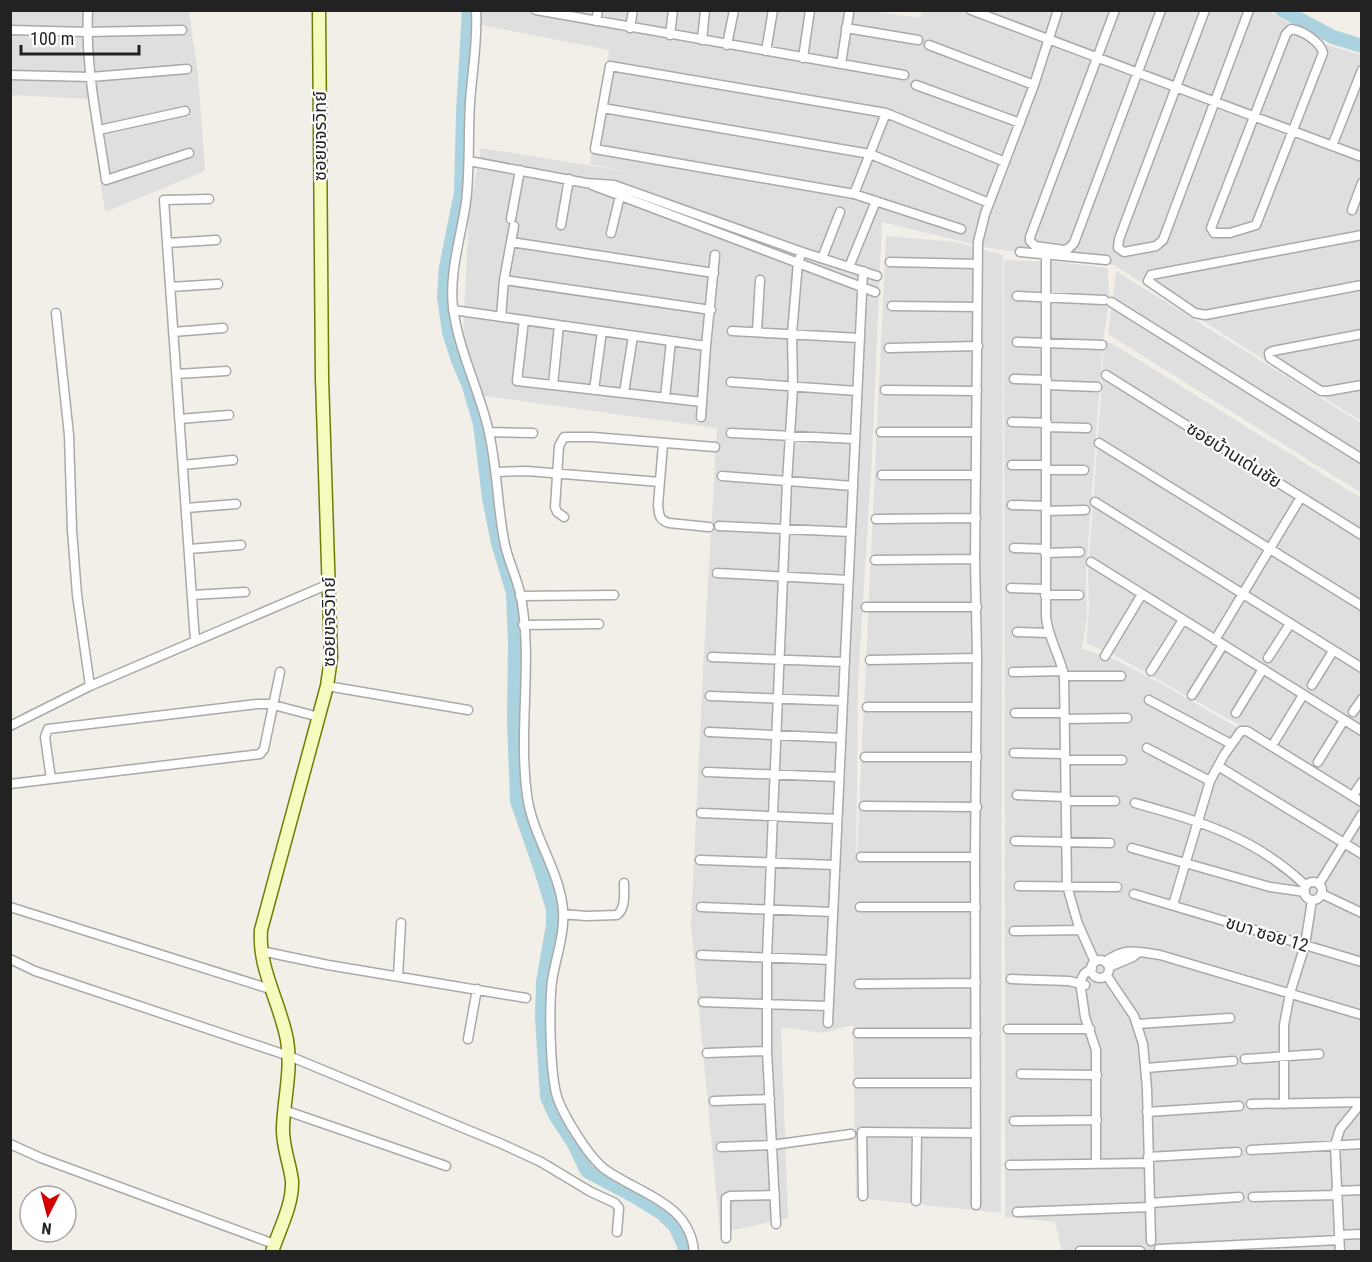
<svg xmlns="http://www.w3.org/2000/svg" width="1372" height="1262" font-family="'Roboto Condensed','Noto Sans Thai',sans-serif">
	<style>
		.residential { fill: #e0dfdf }
		.lines { fill: none; stroke-linecap: round; stroke-linejoin: round }
		.river { stroke: #aad3df; stroke-width: 14 }
		.street-casing { stroke: #a9a9a9; stroke-width: 11 }
		.secondary-casing { stroke: #707d05; stroke-width: 15 }
		.street { stroke: #fff; stroke-width: 8 }
		.secondary { stroke: #f7fabf; stroke-width: 12 }
		.labels { text-anchor: middle; stroke-width: 4.5; stroke-linejoin: round; paint-order: stroke }
		.street-label { font-size: 18px; fill: #222; stroke: #fff }
	</style>
	<rect width="100%" height="100%" fill="#f2efe9"/>
	<!-- residential -->
	<path class="residential" d="M865,10L919,18L923,10L1269,11L1324,44L1361,55V421L1114,265L989,248L882,222L872,457L858,682L856,874L886,236L956,242L1003,255L1001,1213L856,1198L853,1025L823,1033L781,1027L788,1218L720,1233L691,924L703,671L717,428L477,395L463,333L469,211L481,148L630,172L590,164L609,50L481,25L477,11Z
		M11,11H189L198,75L205,171L105,212L88,99L11,95Z
		M1004,260L1058,262L1108,268L1109,303L1103,340L1113,344L1361,498V797L1273,744L1114,655L1086,643L1089,610L1088,572L1103,367V343L1086,573L1087,619L1082,649L1114,659L1162,684L1361,799V1251H1062L1055,1222L1005,1217Z
		M1116,271L1361,423V493L1108,334Z"/>
	<g class="lines">
		<!-- river -->
		<path class="river" d="M469,10L463,113L461,192L446,267L444,297L449,332L458,360L469,386L480,424L489,498L498,543L513,593L515,642L514,722L517,801L541,870L553,909V925L543,982L542,1017L547,1097L555,1115L574,1144L587,1171L634,1196L660,1212L675,1226L684,1245L685,1252
			M1282,10L1333,37L1362,46"/>
		<defs>
			<path id="street" d="M88,10C85,67 98,124 106,180L189,153
				M476,10C478,41 472,72 470,103C468,136 470,170 466,202C461,237 449,272 453,307C458,349 478,387 488,428C497,465 497,503 504,540C507,559 517,577 521,597C533,661 518,730 527,795C532,835 559,869 563,909C565,934 556,956 552,981C549,1008 550,1067 556,1093C561,1113 590,1159 606,1170C640,1194 690,1203 694,1252
				M536,10L904,75
				M971,10L1362,157
				M1115,10L1030,237V241L1035,246L1064,250L1068,249L1074,243L1161,10
				M1205,10L1119,239L1118,248L1124,252L1156,246L1163,240L1249,10
				M596,21L598,10
				M630,28L633,10
				M846,28L918,40
				M1291,29C1302,30 1321,42 1323,53L1256,225L1230,233H1214L1211,228L1286,34Z
				M10,30L87,32L182,30
				M670,35L673,10
				M702,40L705,10
				M727,45L734,10
				M929,45L1034,85
				M766,51L773,10
				M803,58L810,10
				M841,64L849,13
				M10,75L91,77L187,69
				M916,85L1020,123
				M603,108L870,154L989,203
				M99,130L185,111
				M1332,146L1362,70
				M469,161L586,183L614,185L802,252L877,276
				M592,185L875,292
				M854,194L886,113
				M1352,210L1362,183
				M511,219L520,170
				M561,225L569,179
				M961,229L854,194L595,149L610,66L886,113L1005,162
				M611,233L620,196
				M1362,235L1156,274L1151,275L1148,281L1195,313L1205,315L1362,285
				M511,242L514,226
				M167,243L216,240
				M1020,252L1106,260
				M1046,254V617C1048,638 1060,655 1064,676L1067,886L1078,924L1095,962
				M822,258L840,212
				M890,262L977,264
				M849,267L876,201
				M504,280L711,310
				M170,287L218,284
				M1017,296L1104,300
				M1111,302L1362,459
				M892,306L977,307
				M453,310L706,346L715,255
				M56,313L69,435L72,530L77,595L90,686
				M501,317L504,280L511,242L714,273
				M524,320L517,381L702,402
				M732,331L860,338
				M757,331L760,280
				M173,332L223,328
				M1362,334L1273,351L1269,353L1270,358L1321,391H1328L1362,385
				M1017,342L1102,345
				M889,348L978,346
				M177,374L226,371
				M1106,375L1362,535
				M1014,379L1047,380
				M731,382L857,391
				M553,385L559,325
				M1047,385L1097,387
				M594,390L602,331
				M885,390L977,391
				M624,393L633,336
				M665,398L671,341
				M701,417L706,346
				M179,419L229,415
				M1012,422L1047,423
				M1047,427L1087,428
				M489,432L533,433
				M881,432H976
				M731,433L855,439
				M1099,443L1362,606
				M663,444L658,505C659,515 659,520 669,523L709,527
				M183,465L233,460
				M1012,465H1046
				M1046,470H1084
				M496,472L527,471L660,482
				M882,475H976
				M722,476L853,486
				M1095,502L1362,668
				M1012,505L1046,506
				M186,508L236,504
				M1046,511L1085,510
				M564,517L557,512L555,507L559,446L564,437H593L715,447
				M876,519L976,518
				M719,526L851,532
				M1014,548L1045,549
				M189,549L241,545
				M1045,553L1080,552
				M875,560L975,559
				M1091,562L1362,731
				M717,573L848,580
				M1011,588L1045,589
				M192,595L245,592
				M1045,595H1079
				M520,596L614,595
				M866,607H977
				M523,625L599,624
				M1017,632L1048,633
				M1215,640L1301,497
				M195,641L164,200L209,199
				M1105,656L1142,594
				M712,657L845,662
				M1268,658L1290,624
				M870,660L977,658
				M1151,671L1183,620
				M1013,672L1063,671
				M1064,676H1121
				M1312,685L1333,651
				M327,686L468,710
				M1192,695L1223,645
				M710,696L843,701
				M1149,700L1231,744
				M867,707H976
				M1353,712L1362,699
				M1015,713H1064
				M1236,713L1263,669
				M1065,719L1127,718
				M10,726L90,686L329,584
				M709,732L841,738
				M1275,741L1303,695
				M1147,748L1210,781
				M1014,753L1065,754
				M865,757H977
				M1065,760H1122
				M1318,762L1344,720
				M1218,766L1362,854
				M707,772L839,777
				M51,779L260,754L264,749L280,672
				M10,784L51,779L45,737L48,729L257,704H270L319,717
				M1356,791L1362,782
				M1017,795L1066,797
				M1066,801H1115
				M1135,803C1202,822 1255,837 1306,886
				M864,806L977,807
				M701,813L837,819
				M1015,841L1110,843
				M1132,848L1270,887L1305,892
				M861,857H975
				M700,860L835,865
				M1304 891a9 9 0 1 1 18 0a9 9 0 1 1-18 0Z
				M1319,884L1362,814
				M1019,886L1117,887
				M1134,894L1362,962
				M1322,894L1362,913
				M1173,905L1210,781L1224,755L1241,731H1247L1362,802
				M10,907L270,989
				M701,907L833,912
				M860,907H976
				M563,914L586,916L617,915C626,908 624,893 624,883
				M1014,931L1080,930
				M261,951L328,965L526,998
				M701,955L831,960
				M10,959L35,971L289,1056L502,1144L541,1162L591,1192L615,1203L619,1208L617,1232
				M1091 969a9 9 0 1 1 18 0a9 9 0 1 1-18 0Z
				M1105,962C1126,946 1137,952 1160,955L1362,1015
				M1109,967L1133,957L1139,952
				M1092,968L1084,974L1080,982L1085,1017L1096,1050V1164
				M398,976L401,923
				M1107,976L1134,1016L1143,1044L1147,1089L1151,1241
				M1011,979L1069,981L1085,985
				M859,984L976,983
				M703,1002L828,1006
				M828,1023L863,271
				M1137,1024L1230,1018
				M1008,1029H1090
				M858,1033H976
				M468,1039L477,989
				M707,1053L767,1051
				M1245,1059L1319,1054
				M1146,1068L1233,1061
				M1021,1074L1097,1075
				M858,1083H976
				M714,1101L770,1099
				M1251,1104L1362,1102
				M1284,1104V1025L1290,993L1305,945L1312,900
				M284,1110L446,1166
				M1147,1112L1239,1106
				M1014,1121L1097,1120
				M10,1144L41,1158L274,1244
				M721,1147L772,1145L851,1134
				M1251,1150L1362,1144
				M1148,1157L1237,1152
				M1010,1165L1149,1163
				M1336,1191L1362,1190
				M863,1196L862,1132L975,1133
				M1253,1197L1337,1195
				M916,1201L917,1133
				M1150,1203L1239,1197
				M976,1205L975,857L977,658L975,559L978,242L985,214L1034,85L1058,10
				M1017,1212L1150,1207
				M776,1224L767,1051V957L787,482L793,388L792,334L798,262L802,252
				M1339,1235L1362,1234
				M726,1238V1198L730,1196L775,1195
				M1159,1249L1339,1240
				M1080,1251H1140
				M1340,1252L1335,1145L1340,1129L1362,1102"/>
			<path id="secondary" d="M272,1252C279,1230 293,1205 292,1181C290,1163 282,1146 283,1127C284,1099 292,1069 287,1040C280,1002 258,969 261,930L327,686L331,658L322,378L319,10"/>
		</defs>
		<!-- street casing -->
		<use href="#street" class="street-casing"/>
		<!-- secondary casing -->
		<use href="#secondary" class="secondary-casing"/>
		<!-- street -->
		<use href="#street" class="street"/>
		<!-- secondary -->
		<use href="#secondary" class="secondary"/>
	</g>
	<g class="labels">
		<!-- street labels -->
		<g class="street-label">
			<text transform="translate(320 136) rotate(-90)" y="6">ซอยขจรวิทย์</text>
			<text transform="translate(1234 455) rotate(32)" y="6">ซอยบ้านเด่นชัย</text>
			<text transform="translate(329 622) rotate(-90)" y="6">ซอยขจรวิทย์</text>
			<text transform="translate(1267 934) rotate(17)" y="6">ชบา ซอย 12</text>
		</g>
	</g>
	<!-- border -->
	<rect width="1372" height="1262" fill="none" stroke="#222222" stroke-width="24"/>
	<!-- north arrow -->
	<g transform="translate(48 1214) rotate(186)"><circle r="28" fill="#ffffff" stroke="#a7a7a7" stroke-width="1.5"/>
	<path d="M0-4.5L10 22L0 15L-10 22Z" fill="#d40000"/>
	<text y="-9" font-size="16" font-weight="bold" text-anchor="middle" fill="#222222">N</text>
	</g>
	<!-- scale -->
	<path d="M21 45v9h118v-9" fill="none" stroke="#222222" stroke-width="3"/>
	<text x="30" y="45" font-size="18" fill="#222222" stroke="#ffffff" stroke-width="4.5" paint-order="stroke">100 m</text>
</svg>
